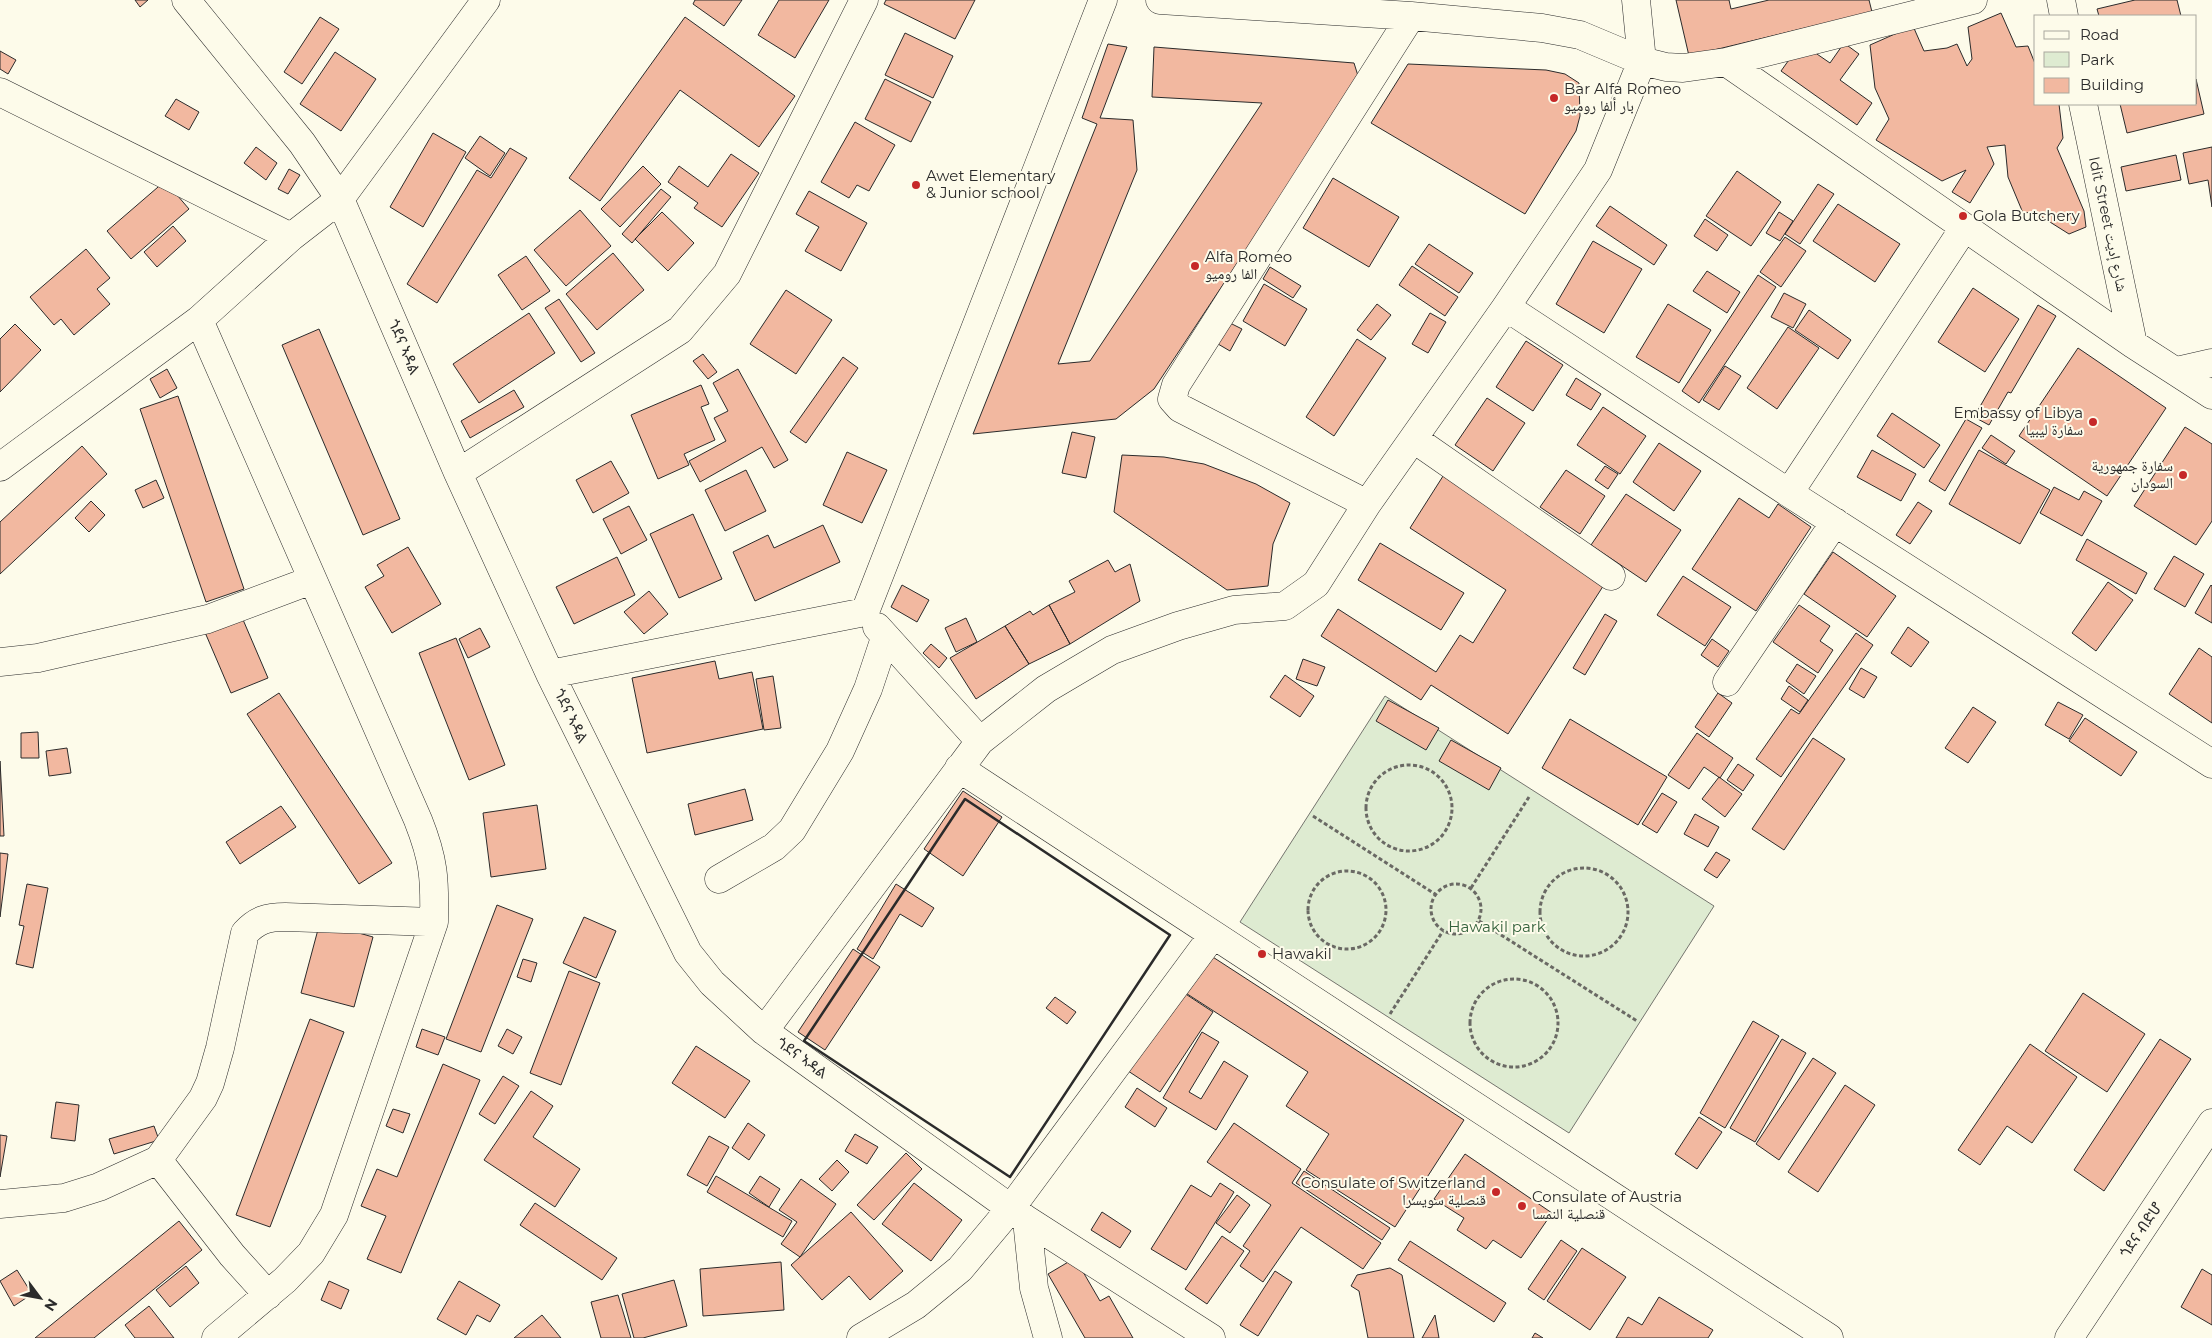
<svg xmlns="http://www.w3.org/2000/svg" width="2212" height="1338" font-family="Montserrat,'Noto Naskh Arabic','Noto Sans Ethiopic',sans-serif">
	<style>
		.green { fill: #deebd1; stroke: #74746e }
		.building { fill: #f2b8a0; stroke: #2b2b2b }
		.lines { fill: none; stroke-linecap: round; stroke-linejoin: round }
		.minor-casing { stroke: #2b2b2b; stroke-width: 29 }
		.major-casing { stroke: #2b2b2b; stroke-width: 29 }
		.path { stroke: #6a6964; stroke-width: 3; stroke-dasharray: 4 2.5; stroke-linecap: butt }
		.minor { stroke: #fdfbea; stroke-width: 28 }
		.major { stroke: #fdfbea; stroke-width: 28 }
		.wall { stroke: #2b2b2b; stroke-width: 2.5 }
		.poi-dot { fill: #c62828; stroke: #fdfbea; stroke-width: 2 }
		.labels { text-anchor: middle; stroke-width: 4; stroke-linejoin: round; paint-order: stroke }
		.poi-label { font-size: 15px; fill: #2b2b2b; stroke: #fdfbea; text-anchor: start }
		.street-label { font-size: 15px; fill: #2b2b2b; stroke: #fdfbea }
		.park-label { font-size: 15px; fill: #34623c; stroke: #fdfbea }
	</style>
	<rect width="100%" height="100%" fill="#fdfbea"/>
	<!-- green -->
	<path class="green" d="M1385,696L1714,906L1569,1133L1240,922Z"/>
	<!-- building -->
	<path class="building" d="M135,0H148L140,7Z
		M695,0H742L724,26L693,4Z
		M779,0H829L795,58L758,35Z
		M886,0H975L955,39L884,4Z
		M1676,0H1729L1731,9L1769,0H1869L1872,12L1689,56Z
		M2135,0H2177L2181,16H2099L2097,9Z
		M2001,13L2016,47L2028,46L2036,66V104H2059L2063,138L2057,148L2084,211L2086,227L2069,234L2034,212L2023,213L2008,177L2005,145L1987,147L1994,164L1970,203L1952,192L1966,170L1942,181L1876,140L1889,119L1875,88L1870,45L1913,26L1924,51L1947,48L1957,44L1967,66L1972,59L1968,27Z
		M320,17L339,29L302,84L284,72Z
		M685,17L795,96L759,147L680,90L600,201L569,178Z
		M905,33L953,56L933,98L885,75Z
		M1801,43L1830,63L1844,43L1859,54L1840,80L1872,103L1857,125L1781,71Z
		M1108,44L1127,47L1100,118L1133,120L1137,170L1058,364L1090,361L1262,103L1152,97L1154,47L1354,63L1359,79L1154,389L1116,419L973,434L1097,124L1082,118Z
		M0,51L16,60L8,74L0,69Z
		M335,52L376,79L341,131L300,104Z
		M1408,64L1546,70L1565,74L1579,83L1580,116L1576,131L1525,214L1371,123Z
		M885,79L931,102L911,142L865,119Z
		M2196,79L2204,114L2127,133L2120,104H2196Z
		M176,99L199,112L189,130L165,116Z
		M855,122L895,145L869,191L857,185L849,198L821,182Z
		M433,133L466,152L423,227L390,207Z
		M480,136L505,153L490,176L465,158Z
		M256,147L277,163L266,180L244,163Z
		M2212,147V207L2208,180L2189,184L2183,153Z
		M510,148L527,158L437,303L407,284L477,170L491,178Z
		M731,154L759,173L722,227L694,208L698,203L668,182L679,166L708,187Z
		M2176,155L2181,180L2126,191L2121,167Z
		M643,166L661,184L620,227L601,209Z
		M289,169L300,175L288,194L278,189Z
		M1737,171L1781,202L1751,246L1706,216Z
		M1333,178L1399,217L1369,267L1303,228Z
		M165,181L189,209L131,259L107,231Z
		M1818,184L1834,194L1800,244L1785,234Z
		M661,189L671,197L632,243L622,234Z
		M809,191L867,223L841,271L805,251L819,227L796,214Z
		M1838,204L1900,244L1875,282L1813,241Z
		M1610,206L1667,245L1654,265L1596,226Z
		M580,210L611,246L566,286L534,250Z
		M662,212L694,243L668,271L635,239Z
		M1779,212L1793,221L1780,241L1766,233Z
		M1705,219L1728,235L1717,251L1694,236Z
		M173,226L186,241L157,267L144,252Z
		M1785,237L1806,251L1781,287L1760,272Z
		M1593,241L1642,269L1604,333L1556,304Z
		M1429,244L1473,273L1459,293L1415,264Z
		M86,249L110,278L97,289L110,304L74,335L61,319L54,325L30,297Z
		M613,253L644,290L597,330L566,294Z
		M526,256L550,291L522,310L498,275Z
		M1412,266L1458,297L1445,316L1399,285Z
		M1270,267L1301,286L1293,298L1263,279Z
		M1707,271L1740,292L1727,313L1693,291Z
		M1758,275L1776,287L1699,403L1682,391Z
		M1264,284L1307,309L1285,346L1243,321Z
		M1973,288L2019,319L1985,372L1938,342Z
		M786,290L832,320L796,374L750,344Z
		M1784,293L1806,304L1793,328L1771,317Z
		M559,299L595,353L581,362L545,308Z
		M1377,304L1391,315L1371,340L1357,330Z
		M1668,304L1711,330L1679,383L1636,357Z
		M2038,305L2056,316L2011,393L2008,392L1989,425L1974,417Z
		M1809,310L1851,340L1838,359L1795,330Z
		M529,313L555,353L479,403L453,364Z
		M1430,313L1446,322L1428,353L1412,344Z
		M1230,323L1242,329L1230,351L1218,344Z
		M15,324L41,350L0,392V339Z
		M1788,327L1819,348L1777,409L1747,388Z
		M319,329L400,519L363,535L282,345Z
		M1357,339L1386,358L1334,436L1306,417Z
		M1526,341L1563,365L1533,411L1496,387Z
		M2078,348L2166,408L2107,496L2019,436Z
		M703,354L717,372L708,379L693,361Z
		M843,357L858,368L806,443L790,432Z
		M1725,366L1741,376L1719,410L1703,400Z
		M167,369L177,388L160,398L150,379Z
		M738,369L788,460L774,468L762,447L700,482L689,461L726,441L714,418L728,411L713,383Z
		M1576,378L1601,394L1591,410L1566,395Z
		M701,385L709,404L701,407L715,440L684,454L689,465L658,479L631,415Z
		M514,390L524,407L470,438L461,421Z
		M178,396L244,589L206,602L140,409Z
		M1487,398L1525,423L1493,471L1455,445Z
		M1603,407L1646,436L1620,474L1577,445Z
		M1892,413L1940,445L1924,468L1877,436Z
		M1966,419L1982,428L1945,491L1929,481Z
		M2185,427L2212,444V521L2196,545L2134,506Z
		M1072,432L1095,437L1086,478L1062,473Z
		M1991,435L2015,451L2006,464L1982,448Z
		M1659,443L1701,471L1674,511L1633,482Z
		M82,446L107,474L0,574V522Z
		M1872,450L1916,474L1901,501L1857,477Z
		M1979,450L2050,490L2020,544L1949,504Z
		M847,452L887,470L862,523L823,505Z
		M1122,455L1164,457L1204,464L1256,484L1290,503L1273,544L1268,586L1227,590L1114,512Z
		M611,461L629,493L593,513L576,480Z
		M1605,466L1618,474L1608,489L1595,480Z
		M746,470L766,511L725,531L705,490Z
		M1566,470L1605,496L1580,534L1540,507Z
		M1445,473L1609,577L1508,734L1431,685L1421,700L1321,636L1338,609L1436,672L1460,635L1473,643L1506,590L1410,528Z
		M156,480L164,498L143,508L135,490Z
		M2054,487L2079,500L2084,491L2102,501L2082,536L2040,513Z
		M1626,494L1681,530L1646,582L1591,545Z
		M1739,498L1769,518L1778,504L1811,527L1756,611L1692,569Z
		M91,501L105,515L89,532L75,518Z
		M1918,502L1932,511L1910,544L1896,535Z
		M629,506L647,540L621,554L603,519Z
		M693,514L722,579L679,598L650,534Z
		M823,525L840,562L755,601L733,552L768,535L774,548Z
		M2087,539L2147,573L2136,594L2076,560Z
		M1380,543L1464,593L1441,630L1358,580Z
		M408,547L441,604L392,633L365,587L384,576L377,565Z
		M1833,552L1896,596L1867,637L1804,594Z
		M2174,556L2204,574L2185,607L2154,589Z
		M617,557L635,595L574,624L556,587Z
		M1108,560L1115,572L1130,564L1140,601L1070,644L1049,605L1075,592L1069,581Z
		M1683,576L1731,607L1705,646L1657,615Z
		M2108,582L2133,600L2096,651L2072,633Z
		M902,585L929,600L917,622L891,607Z
		M2211,585L2212,586V623L2195,613Z
		M649,591L668,614L644,634L624,612Z
		M1049,605L1070,644L1029,664L1005,626L1030,611L1033,615Z
		M1799,605L1830,626L1820,641L1833,650L1818,673L1773,642Z
		M1605,614L1617,621L1585,675L1573,668Z
		M241,615L268,678L231,693L204,630Z
		M966,618L977,642L956,652L945,628Z
		M1005,626L1029,664L976,699L950,658Z
		M1908,627L1929,642L1911,667L1891,653Z
		M480,628L490,647L468,658L459,639Z
		M1856,633L1873,645L1781,777L1756,759L1791,709L1799,714Z
		M456,638L505,765L469,780L419,653Z
		M1712,639L1729,651L1718,667L1701,655Z
		M931,644L947,658L939,668L923,653Z
		M2199,648L2212,657V723L2169,694Z
		M1303,659L1325,667L1317,686L1296,679Z
		M715,661L719,679L752,672L763,729L647,753L632,678Z
		M1797,664L1816,676L1804,694L1786,681Z
		M1861,668L1877,677L1864,698L1849,689Z
		M1285,675L1314,696L1300,717L1270,697Z
		M773,676L781,728L764,730L756,679Z
		M1789,686L1808,700L1800,712L1781,699Z
		M279,693L392,863L359,884L247,714Z
		M1718,693L1732,703L1709,737L1695,727Z
		M1388,700L1439,728L1426,750L1376,721Z
		M2058,702L2083,715L2069,739L2045,725Z
		M1973,707L1996,722L1968,763L1945,748Z
		M2085,718L2137,752L2121,776L2069,741Z
		M1570,719L1667,777L1638,825L1542,768Z
		M38,732L39,758H21V733Z
		M1697,733L1733,758L1720,778L1704,767L1689,789L1668,775Z
		M1813,738L1845,759L1784,850L1752,829Z
		M1451,740L1501,768L1489,790L1439,761Z
		M67,748L71,773L49,776L46,751Z
		M0,761L4,836H0Z
		M1738,764L1754,775L1743,791L1727,780Z
		M1719,777L1742,794L1725,817L1702,799Z
		M745,789L753,820L695,835L688,804Z
		M963,791L1002,817L963,876L924,849Z
		M1662,793L1677,802L1657,833L1642,824Z
		M537,805L546,869L491,877L483,813Z
		M281,806L296,827L240,864L226,842Z
		M1695,814L1719,827L1708,847L1684,834Z
		M1716,852L1730,860L1717,878L1704,870Z
		M0,853L8,854L0,917Z
		M27,884L48,888L33,968L16,964L24,926L19,925Z
		M896,884L934,908L922,927L900,914L873,959L857,949Z
		M497,905L533,919L481,1052L446,1039Z
		M584,917L616,931L596,978L563,963Z
		M320,922L373,937L354,1007L301,993Z
		M853,949L880,967L825,1050L798,1032Z
		M1202,950L1464,1120L1395,1227L1306,1170L1329,1134L1286,1106L1308,1072L1178,988Z
		M523,959L537,963L531,982L517,977Z
		M569,971L600,983L561,1085L530,1073Z
		M1175,987L1213,1012L1160,1092L1122,1067Z
		M2083,993L2145,1034L2107,1092L2045,1051Z
		M1055,997L1076,1012L1067,1024L1046,1008Z
		M310,1019L344,1032L270,1227L236,1215Z
		M1753,1021L1779,1036L1725,1128L1700,1113Z
		M422,1029L445,1037L438,1055L416,1047Z
		M507,1029L522,1037L513,1054L498,1046Z
		M1202,1032L1219,1042L1189,1092L1201,1099L1224,1061L1248,1076L1216,1130L1163,1098Z
		M1782,1039L1806,1053L1755,1142L1730,1128Z
		M2160,1039L2191,1059L2104,1191L2074,1170Z
		M2030,1044L2077,1077L2032,1143L2007,1126L1980,1165L1958,1150Z
		M696,1046L750,1081L725,1118L672,1083Z
		M1813,1058L1836,1073L1779,1160L1756,1144Z
		M443,1064L480,1080L401,1273L367,1259L386,1216L361,1206L377,1169L397,1177Z
		M503,1076L519,1086L495,1124L479,1114Z
		M1845,1085L1875,1105L1818,1192L1788,1172Z
		M1137,1088L1167,1108L1155,1127L1125,1107Z
		M531,1091L553,1106L533,1137L580,1169L555,1207L484,1160Z
		M56,1102L79,1105L75,1141L51,1138Z
		M393,1109L410,1114L403,1133L386,1126Z
		M1699,1117L1722,1132L1697,1169L1675,1154Z
		M748,1123L765,1135L749,1160L732,1148Z
		M1234,1123L1301,1169L1292,1183L1381,1243L1363,1269L1301,1227L1263,1282L1240,1266L1250,1251L1243,1246L1271,1205L1207,1162Z
		M154,1126L159,1140L114,1154L109,1139Z
		M855,1134L878,1147L867,1164L845,1151Z
		M0,1135L7,1136L0,1177Z
		M709,1136L729,1147L707,1186L687,1175Z
		M906,1153L922,1169L874,1220L857,1205Z
		M1465,1154L1552,1213L1521,1258L1493,1240L1486,1249L1457,1230L1464,1218L1434,1199Z
		M837,1160L849,1172L832,1191L819,1179Z
		M1304,1171L1390,1228L1382,1240L1296,1183Z
		M716,1176L792,1221L783,1237L707,1192Z
		M760,1176L780,1189L769,1207L749,1193Z
		M801,1179L836,1204L800,1257L781,1244L797,1222L779,1210Z
		M914,1183L962,1220L931,1261L882,1224Z
		M1220,1183L1234,1192L1186,1270L1151,1249L1191,1185L1211,1197Z
		M1237,1195L1250,1205L1230,1233L1216,1223Z
		M535,1203L617,1258L602,1280L520,1225Z
		M851,1212L903,1271L870,1300L849,1276L822,1300L791,1265Z
		M1102,1212L1131,1231L1120,1248L1091,1230Z
		M179,1221L202,1250L94,1338H35Z
		M1222,1236L1244,1251L1207,1304L1185,1289Z
		M1561,1240L1577,1251L1544,1300L1528,1289Z
		M1410,1241L1506,1303L1494,1322L1398,1260Z
		M1582,1248L1626,1277L1590,1330L1547,1301Z
		M1075,1258L1100,1301L1109,1296L1133,1338H1085L1048,1274Z
		M781,1262L784,1310L703,1316L700,1269Z
		M186,1266L199,1283L170,1307L156,1290Z
		M1390,1268L1402,1275L1414,1338H1368L1359,1291L1351,1286L1357,1275Z
		M2202,1269L2212,1275V1325L2181,1307Z
		M17,1270L32,1294L14,1306L0,1281Z
		M1275,1271L1292,1282L1258,1336L1240,1325Z
		M674,1280L687,1326L643,1338H634L622,1294Z
		M329,1281L349,1290L341,1309L321,1300Z
		M459,1281L500,1305L490,1322L477,1315L466,1335L437,1319Z
		M618,1295L631,1338H601L591,1302Z
		M1659,1297L1713,1330L1708,1338H1616L1628,1317L1642,1325Z
		M149,1306L174,1338H135L125,1325Z
		M542,1315L561,1338H514Z
		M1435,1315L1439,1338H1422Z
		M1535,1333L1543,1338H1532Z"/>
	<g class="lines">
		<defs>
			<path id="minor" d="M186,0L302,143L340,199L458,473L550,674L688,953L712,983L764,1031L1027,1220L1034,1288L1048,1338
				M1160,0L1411,16L1542,28L1580,35L1642,61L1666,67L1683,68L1726,62L1973,0
				M2061,0L2064,16
				M1726,62L2133,344L2212,395
				M0,92L291,237
				M2083,104L2133,344
				M1506,307L1789,493L2212,764
				M199,320L418,820C434,860 435,879 434,922L334,1215L311,1253L285,1280L216,1338
				M2177,371L2212,363
				M1414,439L1611,576
				M0,467L199,320L291,237L340,199L486,0
				M458,473L680,330L727,274L864,0
				M1789,493L1964,228
				M1367,504L1180,408L1172,399L1176,385L1411,16
				M877,627L980,741
				M0,662L38,658L208,619L312,580
				M550,674L865,612L1103,0
				M1727,682L1835,522
				M959,768L1829,1338
				M719,879L774,847L792,830L840,751L868,689L885,638
				M764,1031L980,741L1046,689L1112,650L1178,626L1234,610L1285,606L1316,584L1367,504L1506,307L1598,170L1642,61L1636,0
				M158,1160L232,1255L268,1295
				M0,1204L64,1198L99,1187L158,1160L203,1098L210,1083L220,1048L245,933C257,920 267,917 285,917L434,922
				M1027,1220L1211,1338
				M861,1338L916,1305L960,1269L1011,1208L1213,935"/>
			<path id="major" d="M2069,1338L2212,1123"/>
		</defs>
		<!-- minor casing -->
		<use href="#minor" class="minor-casing"/>
		<!-- major casing -->
		<use href="#major" class="major-casing"/>
		<!-- path -->
		<path class="path" d="M1366 808a43 43 0 1 1 86 0a43 43 0 1 1-86 0Z
			M1313,816L1435,894
			M1540 912a44 44 0 1 1 88 0a44 44 0 1 1-88 0Z
			M1308 910a39 39 0 1 1 78 0a39 39 0 1 1-78 0Z
			M1431 909a25 25 0 1 1 50 0a25 25 0 1 1-50 0Z
			M1471,888L1529,797
			M1479,921L1637,1021
			M1470 1023a44 44 0 1 1 88 0a44 44 0 1 1-88 0Z
			M1390,1014L1443,931"/>
		<!-- minor -->
		<use href="#minor" class="minor"/>
		<!-- major -->
		<use href="#major" class="major"/>
		<!-- wall -->
		<path class="wall" d="M965,799L1170,935L1010,1177L804,1041Z"/>
	</g>
	<!-- markers -->
	<g class="poi-dot">
		<circle cx="1554" cy="98" r="5"/>
		<circle cx="916" cy="185" r="5"/>
		<circle cx="1963" cy="216" r="5"/>
		<circle cx="1195" cy="266" r="5"/>
		<circle cx="2093" cy="422" r="5"/>
		<circle cx="2183" cy="475" r="5"/>
		<circle cx="1262" cy="954" r="5"/>
		<circle cx="1496" cy="1192" r="5"/>
		<circle cx="1522" cy="1206" r="5"/>
	</g>
	<g class="labels">
		<!-- poi labels -->
		<g class="poi-label">
			<text x="1564" y="94">Bar Alfa Romeo<tspan x="1564" dy="17">بار ألفا روميو</tspan></text>
			<text x="926" y="181">Awet Elementary<tspan x="926" dy="17">&amp; Junior school</tspan></text>
			<text x="1973" y="221">Gola Butchery</text>
			<text x="1205" y="262">Alfa Romeo<tspan x="1205" dy="17">الفا روميو</tspan></text>
			<text x="2083" y="418" text-anchor="end">Embassy of Libya<tspan x="2083" dy="17">سفارة ليبيا</tspan></text>
			<text x="2173" y="471" text-anchor="end">سفارة جمهورية<tspan x="2173" dy="17">السودان</tspan></text>
			<text x="1272" y="959">Hawakil</text>
			<text x="1486" y="1188" text-anchor="end">Consulate of Switzerland<tspan x="1486" dy="17">قنصلية سويسرا</tspan></text>
			<text x="1532" y="1202">Consulate of Austria<tspan x="1532" dy="17">قنصلية النمسا</tspan></text>
		</g>
		<!-- street labels -->
		<g class="street-label">
			<text transform="translate(2108 224) rotate(78)" y="5">Idit Street شارع إديت</text>
			<text transform="translate(404 347) rotate(67)" y="5">ጎደና ኣዳል</text>
			<text transform="translate(571 716) rotate(64)" y="5">ጎደና ኣዳል</text>
			<text transform="translate(802 1058) rotate(36)" y="5">ጎደና ኣዳል</text>
			<text transform="translate(2141 1230) rotate(-56)" y="5">ጎደና ብድሆ</text>
		</g>
		<!-- park labels -->
		<g class="park-label">
			<text x="1497" y="932">Hawakil park</text>
		</g>
	</g>
	<!-- legend -->
	<rect x="2034" y="15" width="162" height="90" fill="#fdfbea" stroke="#a9a89e"/>
	<rect x="2044" y="31" width="25" height="8" fill="#fdfbea" stroke="#a9a89e"/>
	<text x="2080" y="40" font-size="15" fill="#2b2b2b">Road</text>
	<rect x="2044" y="52" width="25" height="15" fill="#deebd1" stroke="#a9a89e"/>
	<text x="2080" y="65" font-size="15" fill="#2b2b2b">Park</text>
	<rect x="2044" y="78" width="25" height="15" fill="#f2b8a0" stroke="#a9a89e"/>
	<text x="2080" y="90" font-size="15" fill="#2b2b2b">Building</text>
	<!-- north arrow -->
	<g transform="translate(40 1298) rotate(122)" stroke="#fdfbea" stroke-width="4" paint-order="stroke">
	<path d="M0-4L9 19L0 12L-9 19Z" fill="#2b2b2b"/>
	<text y="-8" font-size="14" font-weight="bold" text-anchor="middle" fill="#2b2b2b">N</text>
	</g>
</svg>
